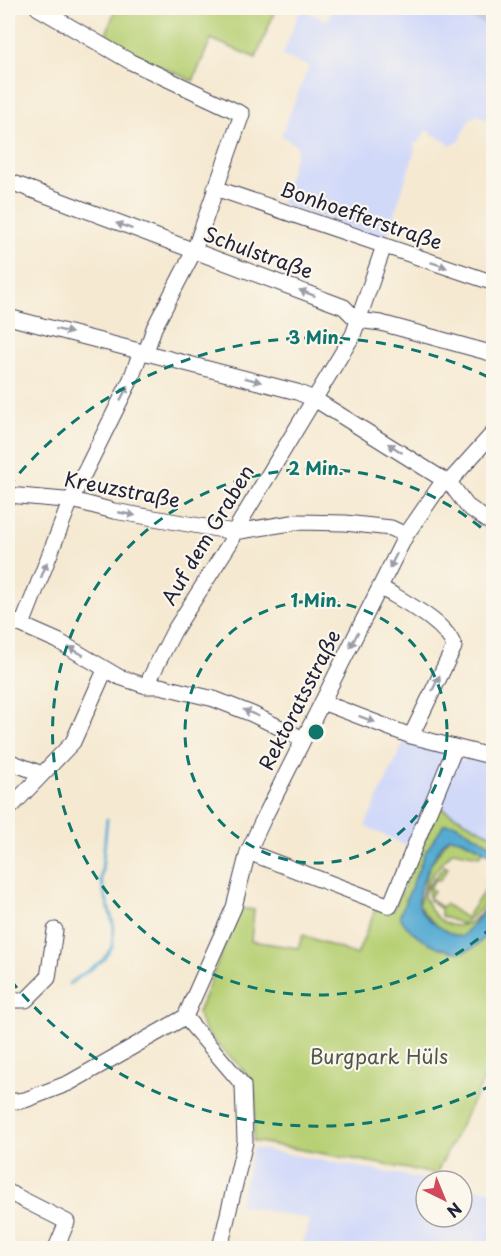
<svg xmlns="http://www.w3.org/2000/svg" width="501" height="1256" font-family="'Playpen Sans',sans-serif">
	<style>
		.built { fill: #d1d9f9 }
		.industrial { fill: #bbc3de }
		.green { fill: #b7d075; stroke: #6c7958; stroke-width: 1.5 }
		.water { fill: #57abd3; stroke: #3c6687; stroke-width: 1.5 }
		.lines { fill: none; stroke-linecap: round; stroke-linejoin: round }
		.stream { stroke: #57abd3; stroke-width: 3 }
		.minor-casing { stroke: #424052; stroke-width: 17 }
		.minor { stroke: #fff; stroke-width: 15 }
		.rail-casing { stroke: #22223b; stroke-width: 5 }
		.rail { stroke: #fbf7ec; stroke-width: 3; stroke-dasharray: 9; stroke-linecap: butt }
		.oneway { fill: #9c9ca7 }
		.ring { fill: none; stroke: #0f766e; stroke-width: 3; stroke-dasharray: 10 8 }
		.labels { text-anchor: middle; stroke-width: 4.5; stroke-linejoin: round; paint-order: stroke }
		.street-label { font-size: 20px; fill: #22223b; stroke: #fbf7ec }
		.park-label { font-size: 20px; fill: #4f564c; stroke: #fbf7ec }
		.centre { fill: #0f766e; stroke: #fbf7ec; stroke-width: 3 }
		.ring-label { font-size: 18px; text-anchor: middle; font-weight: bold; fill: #0f766e; stroke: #fbf7ec; stroke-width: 4.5; stroke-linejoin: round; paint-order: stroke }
	</style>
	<rect width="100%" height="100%" fill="#fbf7ec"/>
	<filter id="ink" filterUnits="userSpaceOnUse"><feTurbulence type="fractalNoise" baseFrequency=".0167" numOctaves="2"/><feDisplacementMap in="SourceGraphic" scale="12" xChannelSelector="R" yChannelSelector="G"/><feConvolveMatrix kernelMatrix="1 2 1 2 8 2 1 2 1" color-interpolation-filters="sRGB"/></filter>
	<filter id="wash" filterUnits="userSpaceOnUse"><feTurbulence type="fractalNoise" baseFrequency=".008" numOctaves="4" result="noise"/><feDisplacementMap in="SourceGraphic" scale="24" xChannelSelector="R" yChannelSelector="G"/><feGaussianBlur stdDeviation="1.35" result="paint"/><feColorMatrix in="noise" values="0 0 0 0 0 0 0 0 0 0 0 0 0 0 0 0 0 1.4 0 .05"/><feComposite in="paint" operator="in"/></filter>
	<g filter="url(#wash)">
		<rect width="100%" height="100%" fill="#f5e9d1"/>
		<!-- built -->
		<path class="built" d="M301,8L327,21L332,8H438L493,27V123L477,115L470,119L459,142L451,145L426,130L418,144L414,142L415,150L386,240L280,204L298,147L281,135L308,69V66L282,56Z
			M405,740L442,750L445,757L411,848L365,826Z
			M470,755L493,764V836L439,807L451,777L449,774L457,760L463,761Z
			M253,1148L436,1181H426V1217H462V1186L493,1191V1248H301L310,1220L239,1205Z"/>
		<!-- industrial -->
		<path class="industrial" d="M438,8H493V27Z"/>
		<!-- green -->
		<path class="green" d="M116,8H276L256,58L211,39L193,81L104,40Z
			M439,807L493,836V846L455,824L426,851L400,915L466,951L479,943L493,926V1062L436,1174L253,1141C253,1129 258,1095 253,1085C240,1057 204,1044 198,1013L239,908L254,910L251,941L298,948L303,935L357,955L377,905L393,911Z
			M449,837L457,838L484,850L479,856L453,851C442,863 426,878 424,896C436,927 461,937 484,910C489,904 490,895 493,888V901L462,937C446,934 426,919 419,905L429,867Z
			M444,866L448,868L439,881L435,879L430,888L434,891L429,898L442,907L445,904L466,918L493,878L481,909L462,924L441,916V909L429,900L428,887Z"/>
		<!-- water -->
		<path class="water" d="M444,824H455L493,846V859C485,849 463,838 449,837C437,848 416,888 419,904C420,918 450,935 462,937L493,901V926C486,935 478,948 466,951C447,957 404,933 400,915L426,851Z"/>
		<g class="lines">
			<!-- stream -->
			<path class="stream" d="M69,984L103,960L112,947L114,927L101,880L107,819"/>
		</g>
	</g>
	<g filter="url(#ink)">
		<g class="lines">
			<defs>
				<path id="minor" d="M38,8L131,62L242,114L194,251L154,328L146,352
					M8,181L344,307L357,320
					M215,188L494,283
					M8,317L297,392L316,400L444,480
					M357,320L381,323L494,354
					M449,482L494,432
					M449,482L467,506L494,525
					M8,495L76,501L114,511L234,532L298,522L345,523L391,528L406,535
					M380,587C402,601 447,622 454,647L411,736
					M8,619L58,641L119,677L146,686H160L214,699L252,714L303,739
					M22,625L71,500L131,379L141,351
					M146,686L174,631L230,543L234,532L353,335L384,246
					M322,702L411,736L494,757
					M8,761L42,774
					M8,810L73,742L105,670
					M248,852L390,906L455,748
					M8,1000H26L48,978L55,930
					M185,1017L243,1085L245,1142L220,1248
					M8,1102L25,1100L69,1083L185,1017L234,907L248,852L263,820L406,535L444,480L449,482
					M8,1192L67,1222L56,1248"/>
			</defs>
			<!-- minor casing -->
			<use href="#minor" class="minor-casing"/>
			<!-- minor -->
			<use href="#minor" class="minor"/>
			<defs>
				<path id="rail" d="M487,8L494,9"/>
			</defs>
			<!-- rail casing -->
			<use href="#rail" class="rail-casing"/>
			<!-- rail -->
			<use href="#rail" class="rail"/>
		</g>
		<!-- one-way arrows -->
		<defs><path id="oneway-solid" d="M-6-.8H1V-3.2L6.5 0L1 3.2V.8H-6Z" transform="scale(1.5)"/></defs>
		<g class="oneway">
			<use href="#oneway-solid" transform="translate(124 226) rotate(-160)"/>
			<use href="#oneway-solid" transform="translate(439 265) rotate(19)"/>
			<use href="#oneway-solid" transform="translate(307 293) rotate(-159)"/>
			<use href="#oneway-solid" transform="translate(64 331) rotate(14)"/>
			<use href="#oneway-solid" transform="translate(253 380) rotate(15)"/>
			<use href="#oneway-solid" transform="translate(124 393) rotate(-64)"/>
			<use href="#oneway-solid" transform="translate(395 448) rotate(-147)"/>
			<use href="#oneway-solid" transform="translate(127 514) rotate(11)"/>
			<use href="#oneway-solid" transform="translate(393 561) rotate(116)"/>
			<use href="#oneway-solid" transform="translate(44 570) rotate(-69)"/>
			<use href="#oneway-solid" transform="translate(354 640) rotate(117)"/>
			<use href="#oneway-solid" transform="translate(76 651) rotate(-150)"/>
			<use href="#oneway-solid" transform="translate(436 683) rotate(-64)"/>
			<use href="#oneway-solid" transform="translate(251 713) rotate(-156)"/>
			<use href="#oneway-solid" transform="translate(367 719) rotate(21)"/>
		</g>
	</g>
	<!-- distance rings -->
	<g class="ring">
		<circle cx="316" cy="732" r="131"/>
		<path d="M492 927A263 263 0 1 1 492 537"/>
		<path d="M492 1085A394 394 0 0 1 8 977M8 487A394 394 0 0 1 492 379"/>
	</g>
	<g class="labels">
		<!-- street labels -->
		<g class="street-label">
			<text transform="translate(361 216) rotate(19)" y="7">Bonhoefferstraße</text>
			<text transform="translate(258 253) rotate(20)" y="7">Schulstraße</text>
			<text transform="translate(122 490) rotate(11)" y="7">Kreuzstraße</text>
			<text transform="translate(208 535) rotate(-59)" y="7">Auf dem Graben</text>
			<text transform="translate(300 700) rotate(-63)" y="7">Rektoratsstraße</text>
		</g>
		<!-- park labels -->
		<g class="park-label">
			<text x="379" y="1064">Burgpark Hüls</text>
		</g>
	</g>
	<circle cx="316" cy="732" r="9" class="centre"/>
	<g class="ring-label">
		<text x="316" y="344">3 Min.</text>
		<text x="316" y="475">2 Min.</text>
		<text x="316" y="607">1 Min.</text>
	</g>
	<!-- margin -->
	<rect width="501" height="1256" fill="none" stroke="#fbf7ec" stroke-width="30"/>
	<!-- north arrow -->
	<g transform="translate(444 1199) rotate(137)"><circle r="28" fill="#fbf7ec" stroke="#a4a2a5" stroke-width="1.5"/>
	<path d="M0-4.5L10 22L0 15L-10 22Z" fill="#d1495b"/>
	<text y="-9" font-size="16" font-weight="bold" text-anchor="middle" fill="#22223b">N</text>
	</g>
</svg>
